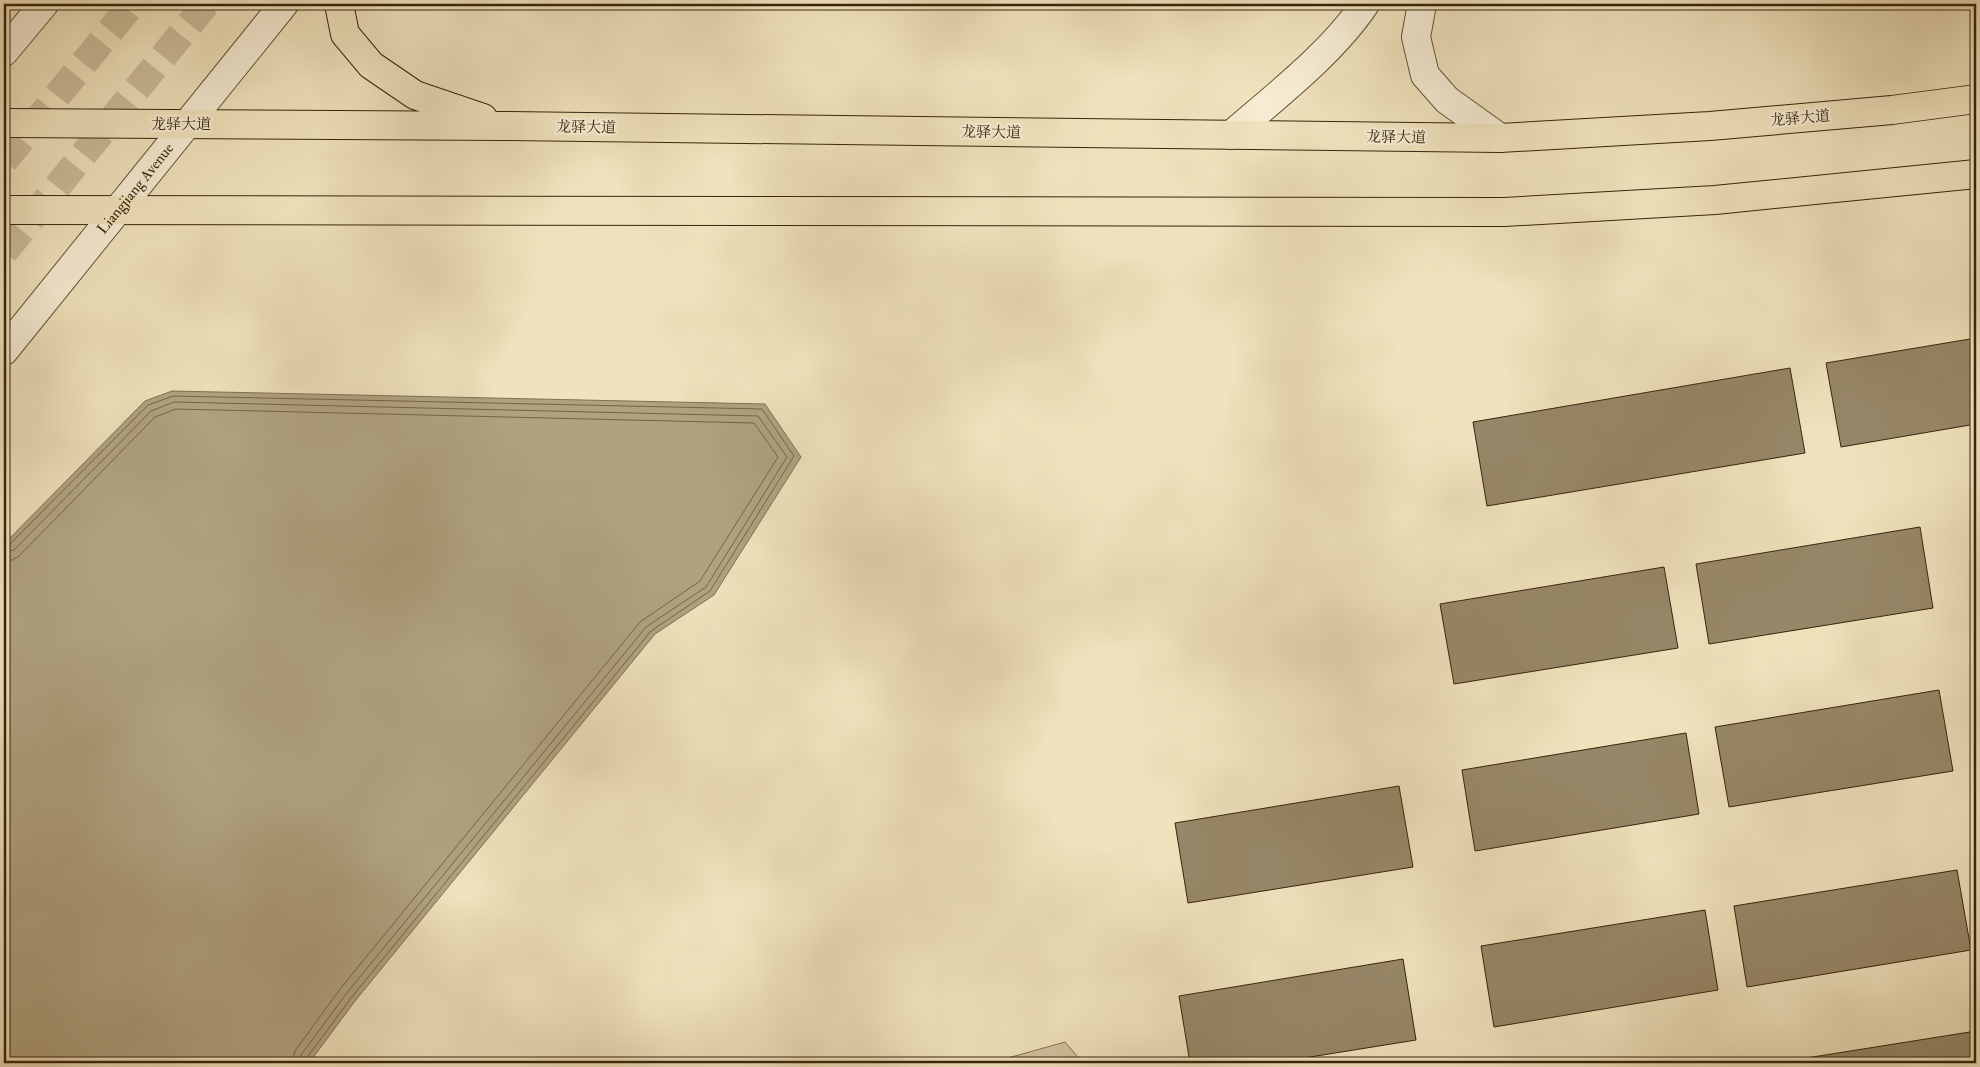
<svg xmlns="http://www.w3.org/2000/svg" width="1980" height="1067" font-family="'IM FELL Double Pica','Noto Serif SC',serif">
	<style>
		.green { fill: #d0c29e; stroke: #847455 }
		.water { fill: #b0a280; stroke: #807052 }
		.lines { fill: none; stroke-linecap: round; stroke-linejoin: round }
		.shore { stroke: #746446; stroke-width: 1 }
		.building { fill: #978768; stroke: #37250c }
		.major-tunnel { stroke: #cabc99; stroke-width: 28; stroke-dasharray: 28 14; stroke-linecap: butt }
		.minor-casing { stroke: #655438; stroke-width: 30 }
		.major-casing { stroke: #37250c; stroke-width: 30 }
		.minor { stroke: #f5ecd3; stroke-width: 28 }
		.major { stroke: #efe2bc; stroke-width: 28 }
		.labels { text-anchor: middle; stroke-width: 4.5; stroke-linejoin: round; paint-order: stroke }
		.street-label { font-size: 15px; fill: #37250c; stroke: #f5ecd3 }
	</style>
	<rect width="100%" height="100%" fill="#efe2bc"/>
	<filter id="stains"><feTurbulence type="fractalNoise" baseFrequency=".004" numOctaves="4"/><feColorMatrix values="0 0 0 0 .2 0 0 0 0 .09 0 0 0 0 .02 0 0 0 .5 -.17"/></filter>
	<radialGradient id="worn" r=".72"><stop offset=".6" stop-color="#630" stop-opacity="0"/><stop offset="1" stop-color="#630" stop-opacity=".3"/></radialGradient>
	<!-- green -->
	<path class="green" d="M1065,1042L1083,1063H990Z"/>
	<!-- water -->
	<path class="water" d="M172,391L765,404L801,457L714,595L655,634L355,1001L309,1063H4V544L145,401Z"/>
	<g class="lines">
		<!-- shore -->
		<path class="shore" d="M4,547L9,545L148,405L173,396L762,409L794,456L710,591L651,631L351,998L306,1059V1063
			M4,553L14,550L151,411L174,402L758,416L787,457L706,587L646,627L346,994L301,1055L299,1063
			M4,561L12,560L19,556L155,417L176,409L754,423L778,457L700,581L640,622L340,989L295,1051L292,1063"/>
	</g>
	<!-- building -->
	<path class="building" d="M1976,338V424L1841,447L1826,363Z
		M1790,368L1805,453L1487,506L1473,422Z
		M1920,527L1933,608L1709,644L1696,564Z
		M1664,567L1678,648L1454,684L1440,604Z
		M1939,690L1953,771L1729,807L1715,727Z
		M1686,733L1699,814L1475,851L1462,770Z
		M1399,786L1413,867L1188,903L1175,823Z
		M1957,870L1971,950L1747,987L1734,906Z
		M1705,910L1718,990L1494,1027L1481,946Z
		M1403,959L1416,1040L1273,1063H1190L1179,996Z
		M1976,1031V1063H1775Z"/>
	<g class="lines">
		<!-- major-tunnel -->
		<path class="major-tunnel" d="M4,161L132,4
			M4,252L206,4"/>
		<defs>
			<g id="minor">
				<path d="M1422,4L1416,37L1425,75L1447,100L1500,138"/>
				<path d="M4,52L44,4"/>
				<path d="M1231,135C1276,96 1332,53 1365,4"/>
				<path id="s1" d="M4,351L284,4"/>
			</g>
			<path id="major" d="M339,4L345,34L371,65L415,95L483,118
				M4,123L503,126L1500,138L1710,126L1892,110L1976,99
				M4,210L1504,212L1715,200L1976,174"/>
		</defs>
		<!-- minor casing -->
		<use href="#minor" class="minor-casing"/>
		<!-- major casing -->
		<use href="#major" class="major-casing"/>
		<!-- minor -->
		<use href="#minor" class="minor"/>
		<!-- major -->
		<use href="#major" class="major"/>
	</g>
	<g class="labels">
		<!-- street labels -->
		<g class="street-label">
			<text transform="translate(1800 118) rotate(-5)" y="5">龙驿大道</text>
			<text x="181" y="129">龙驿大道</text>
			<text transform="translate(586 127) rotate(1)" y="5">龙驿大道</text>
			<text transform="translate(991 132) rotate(1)" y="5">龙驿大道</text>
			<text transform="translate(1396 137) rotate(1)" y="5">龙驿大道</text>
			<text dy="5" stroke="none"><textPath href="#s1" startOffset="209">Liangjiang Avenue</textPath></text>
		</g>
	</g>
	<!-- margin -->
	<rect width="1980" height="1067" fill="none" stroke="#efe2bc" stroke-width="20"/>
	<rect x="5" y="5" width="1970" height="1057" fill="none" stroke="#37250c" stroke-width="2.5"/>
	<rect x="10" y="10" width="1960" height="1047" fill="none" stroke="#37250c"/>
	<rect width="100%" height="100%" filter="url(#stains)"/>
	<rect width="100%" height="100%" fill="url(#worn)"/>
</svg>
